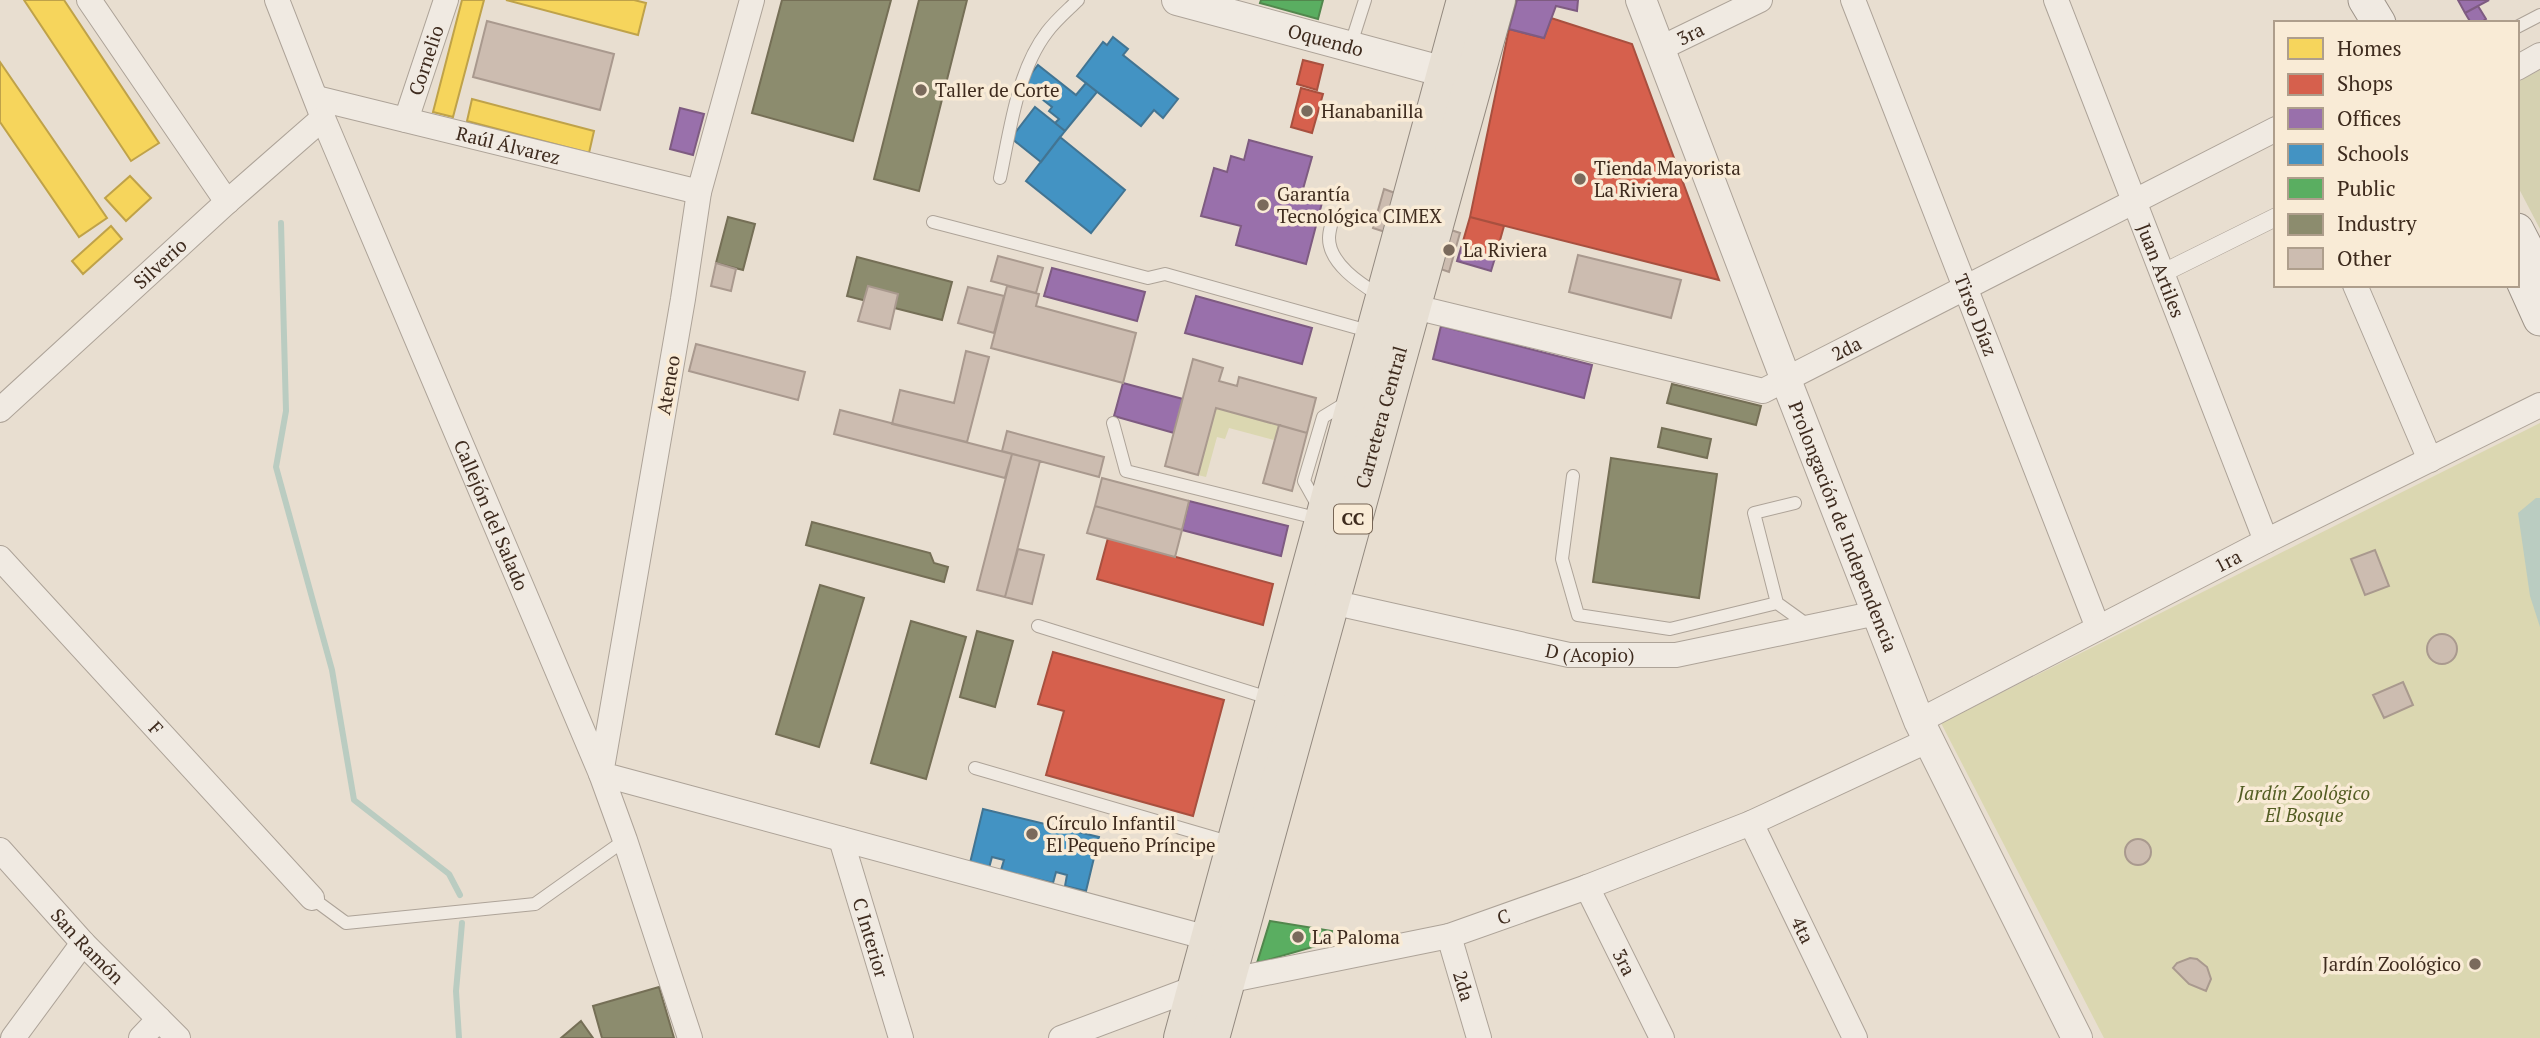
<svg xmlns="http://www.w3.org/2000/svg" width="2540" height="1038" font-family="'PT Serif',serif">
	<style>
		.green { fill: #dbd7b1 }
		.cemetery { fill: #d5d1b1 }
		.water { fill: #baccc1 }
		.homes { fill: #f6d55c; stroke: #bfa249; stroke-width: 2 }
		.shops { fill: #d6604d; stroke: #a8503f; stroke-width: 2 }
		.offices { fill: #9970ab; stroke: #7e5b81; stroke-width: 2 }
		.schools { fill: #4393c3; stroke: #427492; stroke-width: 2 }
		.public { fill: #5aae61; stroke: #52874d; stroke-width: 2 }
		.industry { fill: #8c8c6e; stroke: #756f56; stroke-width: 2 }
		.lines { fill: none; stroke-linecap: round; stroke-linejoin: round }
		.stream { stroke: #baccc1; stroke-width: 6 }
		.building { fill: #ccbcb0; stroke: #a9998e; stroke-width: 2 }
		.service-casing { stroke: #ada398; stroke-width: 14 }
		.pedestrian-casing { stroke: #ada398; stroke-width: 19 }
		.minor-casing { stroke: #ada398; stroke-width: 26 }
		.tertiary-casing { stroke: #ada398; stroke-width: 32 }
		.secondary-casing { stroke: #9d9388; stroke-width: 35 }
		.primary-casing { stroke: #93897f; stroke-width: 40 }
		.service { stroke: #f0eae2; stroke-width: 12 }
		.pedestrian { stroke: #f0eae2; stroke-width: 18 }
		.minor { stroke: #f0eae2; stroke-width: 24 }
		.tertiary { stroke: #f0eae2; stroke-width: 30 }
		.secondary { stroke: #f0eae2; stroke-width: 33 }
		.primary { stroke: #e7dfd3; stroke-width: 38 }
		.poi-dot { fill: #7a6a5c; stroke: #f9ebd6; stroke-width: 2.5 }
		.labels { text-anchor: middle; stroke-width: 7; stroke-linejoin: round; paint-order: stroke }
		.shield { fill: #f9ebd6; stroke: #766555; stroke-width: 2 }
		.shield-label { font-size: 18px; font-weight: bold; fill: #3e2b1e }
		.street-label { font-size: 19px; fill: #3e2b1e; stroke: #f9ebd6 }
		.poi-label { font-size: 19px; fill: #3e2b1e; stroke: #f9ebd6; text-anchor: start }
		.park-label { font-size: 19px; font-style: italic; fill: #535d23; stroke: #f9ebd6 }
	</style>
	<rect width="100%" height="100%" fill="#e8ded0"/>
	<!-- green -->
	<path class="green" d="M1216,408L1279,425L1274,440L1229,428L1225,439L1217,437L1206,477L1198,475Z
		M2540,423V1038H2104L1941,723Z"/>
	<!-- cemetery -->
	<path class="cemetery" d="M2540,70V229L2517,185V82Z"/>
	<!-- water -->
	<path class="water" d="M2536,498H2540V627L2530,596L2518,513Z"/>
	<!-- homes -->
	<path class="homes" d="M24,0H64L159,143L131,161Z
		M462,0H484L453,117L433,112Z
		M506,0H634L646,3L638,35Z
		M0,62L107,218L79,237L0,122Z
		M472,99L594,131L589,153L467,121Z
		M130,176L151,198L126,221L105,198Z
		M111,226L122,239L83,274L72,261Z"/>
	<!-- shops -->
	<path class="shops" d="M1551,18L1632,44L1719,280L1470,217L1509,29L1544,38Z
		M1303,60L1323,65L1317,90L1297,84Z
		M1301,88L1323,94L1312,133L1291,127Z
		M1470,217L1504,226L1495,258L1461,248Z
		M1108,538L1273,584L1263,625L1097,579Z
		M1053,652L1224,700L1193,816L1046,775L1064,711L1038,704Z"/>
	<!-- offices -->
	<path class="offices" d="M1517,0H1578L1577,11L1556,6L1544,38L1509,29Z
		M2458,0H2489L2465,13Z
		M2478,6L2486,19L2480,23H2471L2465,13Z
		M680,108L704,114L693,155L670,149Z
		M1249,140L1312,157L1303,189L1324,195L1306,264L1236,245L1241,226L1201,216L1214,168L1227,172L1231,156L1244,160Z
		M1461,248L1495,258L1491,271L1457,261Z
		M1052,268L1145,292L1137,321L1044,296Z
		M1196,296L1312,328L1302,364L1185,333Z
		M1441,326L1592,365L1584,398L1433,359Z
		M1123,383L1183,399L1174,433L1114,416Z
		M1189,501L1288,526L1281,556L1182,530Z"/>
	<!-- schools -->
	<path class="schools" d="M1113,37L1128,49L1123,55L1178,99L1163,118L1154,110L1141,126L1077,76L1103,42L1107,45Z
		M1038,65L1076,95L1086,83L1097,92L1065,131L1055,123L1059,119L1049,111L1052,107L1023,84Z
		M1035,107L1065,131L1041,162L1011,138Z
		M1060,137L1125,190L1091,233L1026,181Z
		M983,809L1099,837L1086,891L1065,886L1067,875L1056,872L1053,883L1001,870L1004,860L992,857L989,868L970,863Z"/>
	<!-- public -->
	<path class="public" d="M1261,0H1323L1318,19L1260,3Z
		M1270,921L1332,931L1330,942L1257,963Z"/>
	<!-- industry -->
	<path class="industry" d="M782,0H891L853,141L752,113Z
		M919,0H967L919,191L874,179Z
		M728,217L755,224L743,270L716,263Z
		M857,257L952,282L942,320L847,296Z
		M1672,384L1761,406L1756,425L1667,403Z
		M1662,428L1711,439L1707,458L1658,447Z
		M1611,458L1717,474L1699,598L1593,582Z
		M812,522L930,553L934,563L948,567L944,582L806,545Z
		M820,585L864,598L819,747L776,734Z
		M911,621L966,637L926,779L871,763Z
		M977,631L1013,641L995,707L960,697Z
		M659,987L674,1038H602L593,1006Z
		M581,1021L593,1038H561Z"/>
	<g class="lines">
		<!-- stream -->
		<path class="stream" d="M281,223L286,411L276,467L332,670L354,800L449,874L460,895
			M459,1038L456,991L462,923"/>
	</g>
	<!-- building -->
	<path class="building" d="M487,21L614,54L600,110L473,77Z
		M1384,189L1395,193L1385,232L1373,228Z
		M1448,229L1460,233L1449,272L1438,268Z
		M1578,255L1681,280L1671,318L1569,292Z
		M998,256L1043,268L1036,293L991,281Z
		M716,263L736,269L731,291L711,286Z
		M868,286L898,294L890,329L858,321Z
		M1007,286L1039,294L1036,306L1136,333L1123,383L991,348Z
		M968,287L1004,296L994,333L958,323Z
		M696,344L805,372L798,400L689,371Z
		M966,351L989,357L967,442L892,424L900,390L954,403Z
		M1193,359L1223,368L1219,381L1237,386L1239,377L1316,398L1307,433L1216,408L1198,475L1165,466Z
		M840,410L1012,454L1005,478L834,434Z
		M1279,425L1307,433L1292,491L1263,483Z
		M1007,431L1104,457L1099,477L1002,451Z
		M1012,454L1040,461L1005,597L977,590Z
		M1102,478L1189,501L1182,530L1095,506Z
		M1095,506L1182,530L1175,557L1087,533Z
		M1018,549L1044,555L1032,604L1005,597Z
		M2375,550L2389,586L2365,595L2351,559Z
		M2427 649a15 15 0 1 1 30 0a15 15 0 1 1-30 0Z
		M2403,682L2413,705L2384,718L2373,695Z
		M2125 852a13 13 0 1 1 26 0a13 13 0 1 1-26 0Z
		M2190,958L2197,959L2207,967L2211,979L2206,991L2189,984L2173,968L2177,963Z"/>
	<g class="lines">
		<defs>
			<path id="service" d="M2517,27L2540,15
				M1350,47L1365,0
				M1000,178C1010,131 1017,71 1047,32C1056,20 1068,10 1078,0
				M1332,221C1331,226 1329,232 1329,238C1329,264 1361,284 1380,296
				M933,222L1148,278L1165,274L1372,332
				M1113,423L1126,471L1320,519
				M1573,476L1562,559L1578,615L1670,629L1777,603L1754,513L1795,503
				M1319,508L1304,481L1323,417L1346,403
				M1777,603L1802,621L1803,628
				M1038,626L1272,699
				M975,768L1232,843
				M312,898L346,923L535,904L625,840"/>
			<path id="pedestrian" d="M2163,273L2276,217"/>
			<g id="minor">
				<path d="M89,0L227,202"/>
				<path id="s1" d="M277,0L323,118L601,774L625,840L690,1038"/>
				<path d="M752,0L699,192L683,299L601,774L1223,942"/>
				<path id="s2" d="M1853,0L2098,628"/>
				<path id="s3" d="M2056,0L2266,541"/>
				<path id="s4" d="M1659,49L1760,0"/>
				<path d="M2517,68L2540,55"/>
				<path id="s5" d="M316,98L699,192"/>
				<path id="s6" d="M406,120L446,0"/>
				<path d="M2355,285L2430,460"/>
				<path id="s7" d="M1398,303L1763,391L2276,129"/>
				<path id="s8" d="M0,410L227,202L323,118"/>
				<path id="s9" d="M0,558L312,898"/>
				<path id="s10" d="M1318,599L1569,655H1676L1877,613"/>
				<path id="s11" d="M1919,721L2266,541L2540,405"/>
				<path id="s12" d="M1751,823L1855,1038"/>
				<path id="s13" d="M841,839L901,1038"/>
				<path id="s14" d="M0,850L83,943L178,1038"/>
				<path id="s15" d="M1587,887L1662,1038"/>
				<path id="s16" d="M1449,936L1479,1038"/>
				<path d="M13,1038L83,943"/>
				<path d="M141,1038L159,1019"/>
				<path id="s17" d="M1061,1038L1197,987L1449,936L1587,887L1751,823L1929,740"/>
			</g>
			<g id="tertiary">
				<path id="s18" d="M1177,0L1467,78"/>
				<path id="s19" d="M1641,0L1786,380L1919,721L2077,1038"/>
			</g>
			<path id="secondary" d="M2365,0L2379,23
				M2517,230L2540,274
				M2517,268L2540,319"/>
			<g id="primary">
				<path d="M1183,1038L1466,0"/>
				<path id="s20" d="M1210,1038L1496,0"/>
			</g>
		</defs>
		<!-- service casing -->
		<use href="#service" class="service-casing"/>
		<!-- pedestrian casing -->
		<use href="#pedestrian" class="pedestrian-casing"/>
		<!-- minor casing -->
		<use href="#minor" class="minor-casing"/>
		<!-- tertiary casing -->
		<use href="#tertiary" class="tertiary-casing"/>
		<!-- secondary casing -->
		<use href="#secondary" class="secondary-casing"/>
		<!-- primary casing -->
		<use href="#primary" class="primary-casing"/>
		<!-- service -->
		<use href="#service" class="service"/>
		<!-- pedestrian -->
		<use href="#pedestrian" class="pedestrian"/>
		<!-- minor -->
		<use href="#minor" class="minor"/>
		<!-- tertiary -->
		<use href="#tertiary" class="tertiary"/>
		<!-- secondary -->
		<use href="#secondary" class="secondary"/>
		<!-- primary -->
		<use href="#primary" class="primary"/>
	</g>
	<!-- markers -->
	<g class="poi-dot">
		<circle cx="921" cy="90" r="7"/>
		<circle cx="1307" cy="111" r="7"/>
		<circle cx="1580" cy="179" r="7"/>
		<circle cx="1263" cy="205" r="7"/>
		<circle cx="1449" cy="250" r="7"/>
		<circle cx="1032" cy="834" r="7"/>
		<circle cx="1298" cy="937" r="7"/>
		<circle cx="2475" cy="964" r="7"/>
	</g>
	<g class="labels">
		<!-- shield labels -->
		<rect class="shield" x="1334" y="504.5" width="38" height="29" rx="5"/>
		<g class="shield-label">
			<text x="1353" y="525">CC</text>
		</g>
		<!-- street labels -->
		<g class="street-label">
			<text dy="7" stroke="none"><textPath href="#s4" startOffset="35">3ra</textPath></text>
			<text dy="7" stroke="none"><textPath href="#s18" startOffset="154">Oquendo</textPath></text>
			<text dy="7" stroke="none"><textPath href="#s6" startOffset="63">Cornelio</textPath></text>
			<text dy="7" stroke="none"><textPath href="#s5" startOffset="198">Raúl Álvarez</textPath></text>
			<text dy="7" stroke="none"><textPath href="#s8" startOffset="217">Silverio</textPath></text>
			<text dy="7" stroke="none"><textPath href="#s3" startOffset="290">Juan Artiles</textPath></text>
			<text dy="7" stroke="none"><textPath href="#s2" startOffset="338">Tirso Díaz</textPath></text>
			<text dy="7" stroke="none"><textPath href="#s7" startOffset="469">2da</textPath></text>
			<text transform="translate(668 385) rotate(-80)" y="7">Ateneo</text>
			<text dy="7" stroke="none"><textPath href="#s20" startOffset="644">Carretera Central</textPath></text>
			<text dy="7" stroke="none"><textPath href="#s1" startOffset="558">Callejón del Salado</textPath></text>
			<text dy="7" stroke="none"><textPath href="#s19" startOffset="564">Prolongación de Independencia</textPath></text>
			<text dy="7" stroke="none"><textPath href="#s11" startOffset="348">1ra</textPath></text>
			<text dy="7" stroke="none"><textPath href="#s10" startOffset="278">D (Acopio)</textPath></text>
			<text dy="7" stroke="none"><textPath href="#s9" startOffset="231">F</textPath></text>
			<text dy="7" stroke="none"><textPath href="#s17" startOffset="460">C</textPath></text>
			<text dy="7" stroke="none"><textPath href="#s12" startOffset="119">4ta</textPath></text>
			<text dy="7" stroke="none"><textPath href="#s13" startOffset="103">C Interior</textPath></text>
			<text dy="7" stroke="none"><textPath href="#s14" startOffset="130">San Ramón</textPath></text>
			<text dy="7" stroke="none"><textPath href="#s15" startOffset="84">3ra</textPath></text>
			<text dy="7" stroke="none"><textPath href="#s16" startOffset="52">2da</textPath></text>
		</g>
		<!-- poi labels -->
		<g class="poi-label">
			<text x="935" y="97">Taller de Corte</text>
			<text x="1321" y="118">Hanabanilla</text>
			<text x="1594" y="175">Tienda Mayorista<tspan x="1594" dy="22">La Riviera</tspan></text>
			<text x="1277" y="201">Garantía<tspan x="1277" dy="22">Tecnológica CIMEX</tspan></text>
			<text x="1463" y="257">La Riviera</text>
			<text x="1046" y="830">Círculo Infantil<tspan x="1046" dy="22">El Pequeño Príncipe</tspan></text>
			<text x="1312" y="944">La Paloma</text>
			<text x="2461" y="971" text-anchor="end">Jardín Zoológico</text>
		</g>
		<!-- park labels -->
		<g class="park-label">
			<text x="2304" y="800">Jardín Zoológico<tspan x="2304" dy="22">El Bosque</tspan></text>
		</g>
	</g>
	<!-- legend -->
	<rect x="2274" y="21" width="245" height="266" fill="#f9ebd6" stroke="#ae9e8c" stroke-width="2"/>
	<rect x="2288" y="38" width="35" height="21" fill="#f6d55c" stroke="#ae9e8c" stroke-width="2"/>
	<text x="2337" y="56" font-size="21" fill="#3e2b1e">Homes</text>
	<rect x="2288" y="74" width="35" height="21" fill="#d6604d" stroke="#ae9e8c" stroke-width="2"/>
	<text x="2337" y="91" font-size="21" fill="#3e2b1e">Shops</text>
	<rect x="2288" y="108" width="35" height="21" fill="#9970ab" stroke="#ae9e8c" stroke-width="2"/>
	<text x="2337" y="126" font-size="21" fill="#3e2b1e">Offices</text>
	<rect x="2288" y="144" width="35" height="21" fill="#4393c3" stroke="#ae9e8c" stroke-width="2"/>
	<text x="2337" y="161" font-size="21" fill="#3e2b1e">Schools</text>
	<rect x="2288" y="178" width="35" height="21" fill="#5aae61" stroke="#ae9e8c" stroke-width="2"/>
	<text x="2337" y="196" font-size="21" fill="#3e2b1e">Public</text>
	<rect x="2288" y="214" width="35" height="21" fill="#8c8c6e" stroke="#ae9e8c" stroke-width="2"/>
	<text x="2337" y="231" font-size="21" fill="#3e2b1e">Industry</text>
	<rect x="2288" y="248" width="35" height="21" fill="#ccbcb0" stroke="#ae9e8c" stroke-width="2"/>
	<text x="2337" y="266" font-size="21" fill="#3e2b1e">Other</text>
</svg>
